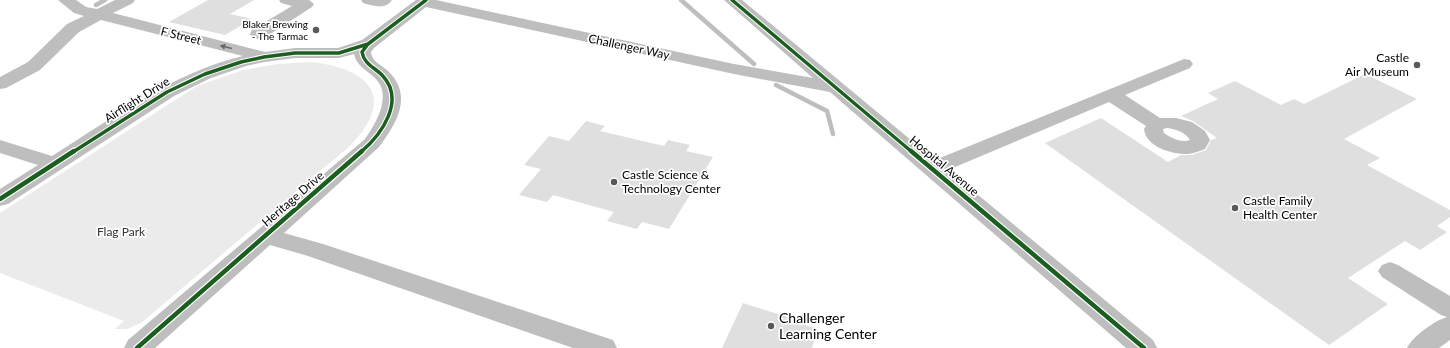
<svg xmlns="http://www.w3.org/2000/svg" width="1450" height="348" font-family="Lato,sans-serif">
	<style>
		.green { fill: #ebebeb }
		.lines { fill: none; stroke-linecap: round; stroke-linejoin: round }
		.stream { stroke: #bebebe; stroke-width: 4.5 }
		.building { fill: #dfdfdf }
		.minor { fill: #bebebe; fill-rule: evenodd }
		.cycleway-far1-casing { stroke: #fff; stroke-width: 5.5 }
		.cycleway-casing { stroke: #fff; stroke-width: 7 }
		.cycleway-far1 { stroke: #1b5e20; stroke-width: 3.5 }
		.cycleway { stroke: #1b5e20; stroke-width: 4.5 }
		.oneway { fill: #686868 }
		.poi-dot { fill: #595959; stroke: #fff; stroke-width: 1.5 }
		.labels { text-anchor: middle; stroke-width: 3.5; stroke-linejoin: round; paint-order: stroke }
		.far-poi-label { font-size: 10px; fill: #000; stroke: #fff; text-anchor: end }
		.street-label { font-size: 12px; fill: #000; stroke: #fff }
		.poi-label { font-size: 12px; fill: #000; stroke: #fff; text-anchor: start }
		.park-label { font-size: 12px; fill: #323232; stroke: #fff }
		.near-poi-label { font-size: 14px; fill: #000; stroke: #fff; text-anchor: start }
	</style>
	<rect width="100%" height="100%" fill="#fff"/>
	<!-- green -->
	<path class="green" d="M310,62C336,64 384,76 372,113C368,126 359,136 350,146L141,323L127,329H115L124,321L0,273V213L197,86L243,70L278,64Z"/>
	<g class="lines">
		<!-- stream -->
		<path class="stream" d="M681,0L754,64
			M96,5L105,0
			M776,85L827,111L833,134"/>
	</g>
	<!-- building -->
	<path class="building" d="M208,0H254L230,14L252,19L225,35L169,22Z
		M1365,74L1417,99L1344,139L1380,158L1367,165L1450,210V217L1437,226L1447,232L1420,250L1405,241L1348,278L1388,304L1329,345L1045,143L1101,118L1168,162L1181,155H1192L1206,150L1211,140L1217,138L1193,121L1181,116L1218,99L1208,93L1235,81L1281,105L1294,99L1304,104Z
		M586,121L605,126L600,131L664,146L668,140L690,145L686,151L713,157L669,229L642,222L637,229L607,221L614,212L553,195L547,202L519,195L541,169L524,165L549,136L569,141Z
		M743,303L803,322L802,324L818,329L812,348H722Z"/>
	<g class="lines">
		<!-- minor -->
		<path class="minor" d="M58,0H76L86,7L97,9L115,0H135L133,3L113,13L265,52L295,48H338L362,40L416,0H436L734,64L813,78L724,0H742L935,160L1184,59L1190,60L1193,64L1190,68L1125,95L1160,118H1176L1192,122L1205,131L1210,140L1205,149C1199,151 1193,154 1187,154C1171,154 1146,147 1144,129L1146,126L1109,102L948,170L1153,340L1157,348H1126L830,92L734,74L426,7L374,48L371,52C372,62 380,64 387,70C414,95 397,123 379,147L284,233L323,244L613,340L617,348H573L308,256L270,245L155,348H124L128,340L365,139C377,122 393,94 374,77C366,70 356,65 354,54L339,58H295L264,62L246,66L211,78L174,96L8,204L0,206V189L38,165L0,153V140L52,156C113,118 172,73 243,56L101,20L79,32L40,70L6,88L0,89V77L28,62L67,24L84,16L74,13ZM1167,128C1176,129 1185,132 1190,140C1181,143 1171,138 1164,133L1163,129Z
			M279,0H309L314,4L312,7L264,38L258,39L252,38L250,34L252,30L292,6L281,3Z
			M361,0H392C385,10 374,6 363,3Z
			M1390,262L1398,265L1450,296V340L1439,348H1407C1413,336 1434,321 1447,317L1441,315L1382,277L1378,271L1382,265Z"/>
		<defs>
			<path id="cycleway-far1" d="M732,0L912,152
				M73,152L167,92L205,74L241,62L264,57L295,53H339L368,44
				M361,152C382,134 406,100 382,75C374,67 364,64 362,52L368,44L426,0"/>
			<path id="cycleway" d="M911,151L1144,348
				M0,199L74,151
				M137,348L362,151"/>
		</defs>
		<!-- cycleway-far1 casing -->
		<use href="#cycleway-far1" class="cycleway-far1-casing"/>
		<!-- cycleway casing -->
		<use href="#cycleway" class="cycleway-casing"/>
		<!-- cycleway-far1 -->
		<use href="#cycleway-far1" class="cycleway-far1"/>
		<!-- cycleway -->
		<use href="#cycleway" class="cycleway"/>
	</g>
	<!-- one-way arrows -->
	<defs><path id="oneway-solid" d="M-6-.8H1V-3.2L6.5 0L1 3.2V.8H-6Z"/></defs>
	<use class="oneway" href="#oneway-solid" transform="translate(226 47) rotate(-166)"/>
	<!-- markers -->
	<g class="poi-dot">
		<circle cx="316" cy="30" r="4"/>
		<circle cx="1417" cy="65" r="4"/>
		<circle cx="614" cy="182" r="4"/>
		<circle cx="1235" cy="208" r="4"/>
		<circle cx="771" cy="326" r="4"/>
	</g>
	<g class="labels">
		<!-- far-poi labels -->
		<g class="far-poi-label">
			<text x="308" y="28">Blaker Brewing<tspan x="308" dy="12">- The Tarmac</tspan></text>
		</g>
		<!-- street labels -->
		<g class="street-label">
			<text transform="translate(181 36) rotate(14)" y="4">F Street</text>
			<text transform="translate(629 47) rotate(12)" y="4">Challenger Way</text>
			<text transform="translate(137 100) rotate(-32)" y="4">Airflight Drive</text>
			<text transform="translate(944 166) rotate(40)" y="4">Hospital Avenue</text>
			<text transform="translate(293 199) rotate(-41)" y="4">Heritage Drive</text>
		</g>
		<!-- poi labels -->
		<g class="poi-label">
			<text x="1409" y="62" text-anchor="end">Castle<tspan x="1409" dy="14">Air Museum</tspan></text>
			<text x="622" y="179">Castle Science &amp;<tspan x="622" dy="14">Technology Center</tspan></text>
			<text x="1243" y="205">Castle Family<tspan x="1243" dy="14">Health Center</tspan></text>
		</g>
		<!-- park labels -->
		<g class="park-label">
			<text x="121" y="236">Flag Park</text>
		</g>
		<!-- near-poi labels -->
		<g class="near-poi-label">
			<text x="779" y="323">Challenger<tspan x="779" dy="16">Learning Center</tspan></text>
		</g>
	</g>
</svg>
